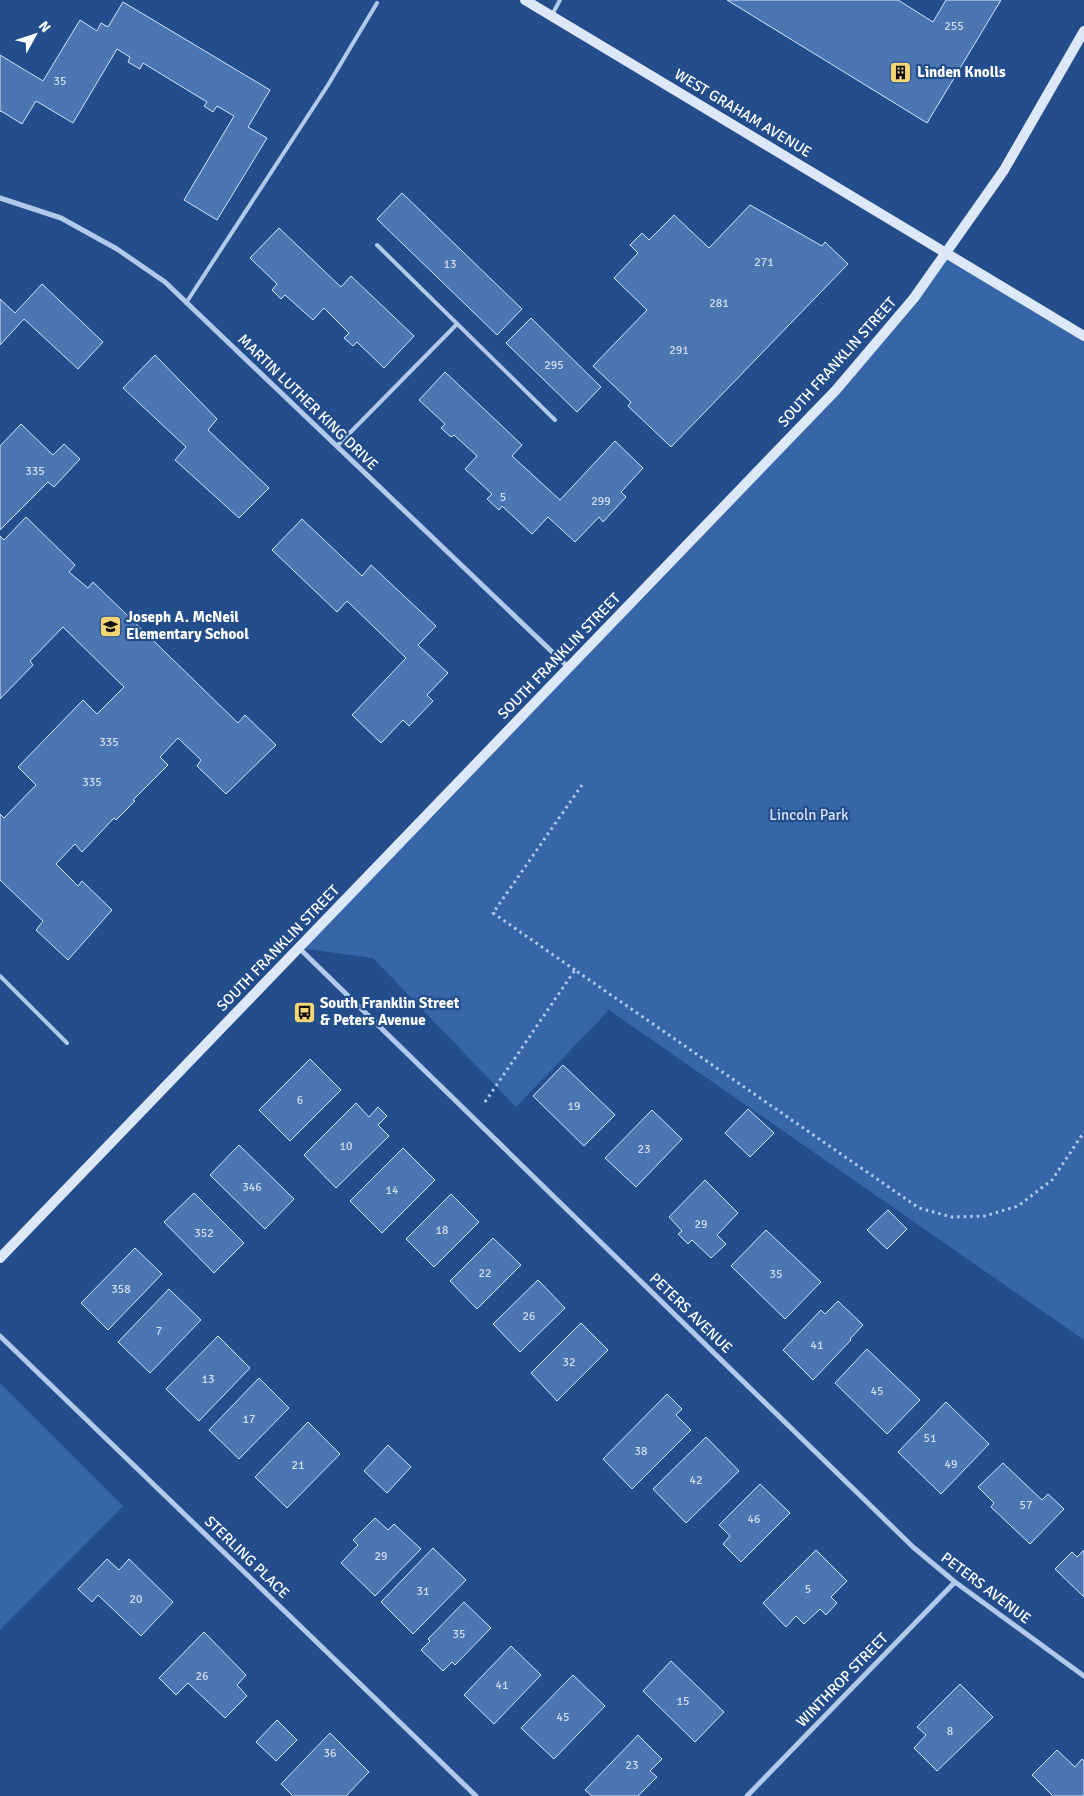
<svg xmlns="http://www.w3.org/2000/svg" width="1084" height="1796" font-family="Signika,sans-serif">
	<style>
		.green { fill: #3766a8 }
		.building { fill: #4b76b2; stroke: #d5e4f8 }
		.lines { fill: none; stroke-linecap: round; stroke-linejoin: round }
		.path { stroke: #b1c9eb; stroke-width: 3; stroke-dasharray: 2.5 4; stroke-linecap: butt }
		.lane { stroke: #b1c9eb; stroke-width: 4 }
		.street { stroke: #b1c9eb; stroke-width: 5 }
		.secondary { stroke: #dce7f8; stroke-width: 10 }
		.labels { text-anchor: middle; stroke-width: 4.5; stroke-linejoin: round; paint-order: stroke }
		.number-label { font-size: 12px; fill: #d2ddec }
		.poi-label { font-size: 15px; font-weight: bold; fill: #fff; stroke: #234d8b; text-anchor: start }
		.street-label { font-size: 15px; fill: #fff; stroke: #234d8b }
		.park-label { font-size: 15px; fill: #d5e4f8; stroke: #234d8b }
	</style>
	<rect width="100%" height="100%" fill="#234d8b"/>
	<!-- green -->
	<path class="green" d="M947,252L1084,336V1340L609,1010L516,1107L373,958L299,948L836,390Z
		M0,1383L123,1506L0,1630Z"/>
	<!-- building -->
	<path class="building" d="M727,0H898L933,22L946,0H1001L927,123Z
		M123,2L270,90L248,127L267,138L217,220L184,200L234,116L217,106L213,112L204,106L207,102L143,63L140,69L128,62L130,57L117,49L73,123L36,101L22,124L1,111L0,112V55L43,81L80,20L97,31L101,23L108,27Z
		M402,193L522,309L497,335L377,219Z
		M750,205L822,246L825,242L848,264L671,447L628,406L631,402L593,366L647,310L614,278L638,253L630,245L642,233L649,240L674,215L709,248Z
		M279,228L341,287L351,276L414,336L384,368L357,342L353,346L344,338L349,333L324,308L313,320L285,295L281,299L272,290L277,284L250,258Z
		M42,284L103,342L78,369L24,319L0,345V299L15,313Z
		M531,318L601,387L577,412L506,343Z
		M155,355L217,419L208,430L269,488L239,518L175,460L186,447L123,388Z
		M445,372L522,445L512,456L560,500L615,441L643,468L621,492L626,497L603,522L599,517L575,542L548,517L532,534L502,506L499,510L487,499L492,494L465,469L477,456L454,435L451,437L441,428L445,424L419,400Z
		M21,424L53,455L64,444L80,459L54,487L48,482L0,530V446Z
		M26,517L75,565L69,572L88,588L93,582L238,723L245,715L276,745L226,794L197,766L201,760L178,738L160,757L168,765L133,800L135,801L116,820L114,818L82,852L75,844L56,864L78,886L82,881L112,910L68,960L36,930L43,921L0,880V814L4,818L36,785L18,767L83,700L97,714L124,687L63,627L30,661L33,665L0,699V536L4,540Z
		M302,519L362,576L371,565L436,626L418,645L448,673L427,695L433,701L409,726L403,720L381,743L352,715L406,658L347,601L337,612L272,550Z
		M310,1059L341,1090L290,1141L259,1110Z
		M563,1065L615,1115L584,1146L533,1096Z
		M356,1103L369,1117L378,1107L387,1116L378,1125L389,1136L336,1188L304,1155Z
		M748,1109L774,1133L750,1157L725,1133Z
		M652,1110L682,1139L636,1187L605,1158Z
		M239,1145L294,1199L265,1229L210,1175Z
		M403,1148L435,1180L382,1233L350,1201Z
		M705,1180L738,1213L717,1235L726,1244L711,1258L692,1240L688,1244L678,1234L682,1231L669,1217Z
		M194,1193L244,1243L214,1273L164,1222Z
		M451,1194L479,1222L434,1267L406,1239Z
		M888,1210L907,1229L887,1249L867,1230Z
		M766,1230L821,1282L785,1319L731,1266Z
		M493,1238L521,1265L477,1309L450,1281Z
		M135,1248L162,1274L108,1330L81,1303Z
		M538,1280L565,1308L520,1352L493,1324Z
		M169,1289L201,1320L150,1373L118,1342Z
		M838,1301L863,1325L850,1339L851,1340L813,1380L783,1350L821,1310L825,1314Z
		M581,1323L608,1350L557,1401L531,1373Z
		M218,1336L250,1368L199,1421L166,1389Z
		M867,1349L920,1400L887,1434L835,1383Z
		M259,1378L289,1408L239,1459L209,1430Z
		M667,1394L682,1409L676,1415L691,1430L632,1489L603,1459Z
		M946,1402L989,1444L941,1494L898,1452Z
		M308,1422L340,1454L287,1508L255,1477Z
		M706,1437L739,1471L686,1523L653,1489Z
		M388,1445L411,1467L387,1493L364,1471Z
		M1003,1463L1042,1500L1048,1494L1064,1509L1030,1544L991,1507L994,1503L978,1487Z
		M760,1484L790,1513L741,1562L723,1544L730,1536L719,1525Z
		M375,1518L388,1530L394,1524L421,1549L375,1596L341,1563L358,1545L353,1540Z
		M433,1548L466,1580L413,1634L381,1602Z
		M816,1550L847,1581L831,1597L837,1603L826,1615L820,1609L804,1624L796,1616L786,1627L763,1603Z
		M1084,1550V1597L1055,1569L1072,1552L1077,1557Z
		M107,1559L119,1570L129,1559L173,1602L141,1636L98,1595L92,1602L78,1589Z
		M464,1602L491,1628L455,1665L452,1662L443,1671L421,1650L430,1641L428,1639Z
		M204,1632L246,1675L237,1685L247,1696L225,1718L188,1683L176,1695L159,1678Z
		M511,1646L541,1675L494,1724L464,1695Z
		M671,1661L724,1712L695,1742L643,1691Z
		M573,1675L605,1706L554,1759L521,1728Z
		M960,1684L993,1717L937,1771L914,1748L926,1735L917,1727Z
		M277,1720L297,1740L276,1761L256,1742Z
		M330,1733L369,1772L346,1796H293L281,1784Z
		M638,1735L662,1759L650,1771L657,1777L638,1796H592L585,1790Z
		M1057,1750L1075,1767L1082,1759L1084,1761V1796H1053L1032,1775Z"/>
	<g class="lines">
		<!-- path -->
		<path class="path" d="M575,970L493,913L582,785
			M485,1102L575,970L919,1208L952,1217L985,1216L1018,1206L1052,1180L1084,1132"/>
		<!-- lane -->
		<path class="lane" d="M552,15L560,0
			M377,245L555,420
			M186,303L328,85L377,3
			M337,446L457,324
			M0,976L67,1043"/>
		<!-- street -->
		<path class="street" d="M0,198L61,218L117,249L165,282L568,667
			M299,948L913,1547L955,1582L1084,1676
			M0,1336L476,1796
			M747,1796L955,1582"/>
		<!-- secondary -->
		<path class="secondary" d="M525,0L1084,336
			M0,1258L836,390L914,298L1004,170L1084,31"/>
	</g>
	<!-- icons -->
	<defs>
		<symbol id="building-square" viewBox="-11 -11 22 22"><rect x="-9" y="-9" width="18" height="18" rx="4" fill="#f6d574" stroke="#234d8b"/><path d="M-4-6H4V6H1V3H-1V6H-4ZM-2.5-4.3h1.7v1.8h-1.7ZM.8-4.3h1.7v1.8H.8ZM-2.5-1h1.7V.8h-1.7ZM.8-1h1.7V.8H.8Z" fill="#111"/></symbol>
		<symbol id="school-square" viewBox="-11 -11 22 22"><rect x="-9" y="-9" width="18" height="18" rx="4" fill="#f6d574" stroke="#234d8b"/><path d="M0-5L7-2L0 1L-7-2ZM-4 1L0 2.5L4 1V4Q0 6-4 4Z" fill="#111"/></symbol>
		<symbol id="bus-square" viewBox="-11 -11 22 22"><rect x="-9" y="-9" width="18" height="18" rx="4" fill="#f6d574" stroke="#234d8b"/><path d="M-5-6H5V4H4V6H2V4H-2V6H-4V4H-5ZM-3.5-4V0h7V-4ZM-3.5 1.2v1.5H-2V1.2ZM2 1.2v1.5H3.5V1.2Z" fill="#111"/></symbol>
	</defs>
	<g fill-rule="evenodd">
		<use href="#building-square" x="888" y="60" width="25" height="25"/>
		<use href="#school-square" x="98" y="614" width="25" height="25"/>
		<use href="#bus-square" x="292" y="1000" width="25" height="25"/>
	</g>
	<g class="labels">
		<!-- number labels -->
		<g class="number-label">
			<text x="954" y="30">255</text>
			<text x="60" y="85">35</text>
			<text x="764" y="266">271</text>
			<text x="450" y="268">13</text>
			<text x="719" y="307">281</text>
			<text x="679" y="354">291</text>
			<text x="554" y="369">295</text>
			<text x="35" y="475">335</text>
			<text x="503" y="501">5</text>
			<text x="601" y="505">299</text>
			<text x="109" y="746">335</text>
			<text x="92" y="786">335</text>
			<text x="300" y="1104">6</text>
			<text x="574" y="1110">19</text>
			<text x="346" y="1150">10</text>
			<text x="644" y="1153">23</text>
			<text x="252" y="1191">346</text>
			<text x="392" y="1194">14</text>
			<text x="701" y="1228">29</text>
			<text x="442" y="1234">18</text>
			<text x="204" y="1237">352</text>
			<text x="485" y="1277">22</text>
			<text x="776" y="1278">35</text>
			<text x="121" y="1293">358</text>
			<text x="529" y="1320">26</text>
			<text x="159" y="1335">7</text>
			<text x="817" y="1349">41</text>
			<text x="569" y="1366">32</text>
			<text x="208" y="1383">13</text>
			<text x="877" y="1395">45</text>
			<text x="249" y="1423">17</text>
			<text x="930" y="1442">51</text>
			<text x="641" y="1455">38</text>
			<text x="951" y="1468">49</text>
			<text x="298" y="1469">21</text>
			<text x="696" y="1484">42</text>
			<text x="1026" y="1509">57</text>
			<text x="754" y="1523">46</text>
			<text x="381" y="1560">29</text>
			<text x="808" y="1593">5</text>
			<text x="423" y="1595">31</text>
			<text x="136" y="1603">20</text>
			<text x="459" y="1638">35</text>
			<text x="202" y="1680">26</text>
			<text x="502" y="1689">41</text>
			<text x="683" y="1705">15</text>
			<text x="563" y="1721">45</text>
			<text x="950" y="1735">8</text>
			<text x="330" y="1757">36</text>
			<text x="632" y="1769">23</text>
		</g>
		<!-- poi labels -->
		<g class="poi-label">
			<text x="917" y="77">Linden Knolls</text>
			<text x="126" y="622">Joseph A. McNeil<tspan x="126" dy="17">Elementary School</tspan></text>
			<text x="320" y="1008">South Franklin Street<tspan x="320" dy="17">&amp; Peters Avenue</tspan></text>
		</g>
		<!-- street labels -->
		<g class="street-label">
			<text transform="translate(743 113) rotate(31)" y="5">WEST GRAHAM AVENUE</text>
			<text transform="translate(837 362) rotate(-48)" y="5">SOUTH FRANKLIN STREET</text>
			<text transform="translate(308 402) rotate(44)" y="5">MARTIN LUTHER KING DRIVE</text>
			<text transform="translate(559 656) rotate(-46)" y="5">SOUTH FRANKLIN STREET</text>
			<text transform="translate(278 948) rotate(-46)" y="5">SOUTH FRANKLIN STREET</text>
			<text transform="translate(691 1313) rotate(44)" y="5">PETERS AVENUE</text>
			<text transform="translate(247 1557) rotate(44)" y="5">STERLING PLACE</text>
			<text transform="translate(986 1588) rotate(37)" y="5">PETERS AVENUE</text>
			<text transform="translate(842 1680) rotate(-46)" y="5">WINTHROP STREET</text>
		</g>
		<!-- park labels -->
		<g class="park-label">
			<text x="809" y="820">Lincoln Park</text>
		</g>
	</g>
	<!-- north arrow -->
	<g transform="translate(35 35) rotate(50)" stroke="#234d8b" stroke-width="4" paint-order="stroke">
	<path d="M0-4L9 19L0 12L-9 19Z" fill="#ffffff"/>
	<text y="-8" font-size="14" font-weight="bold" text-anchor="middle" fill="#ffffff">N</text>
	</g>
</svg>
